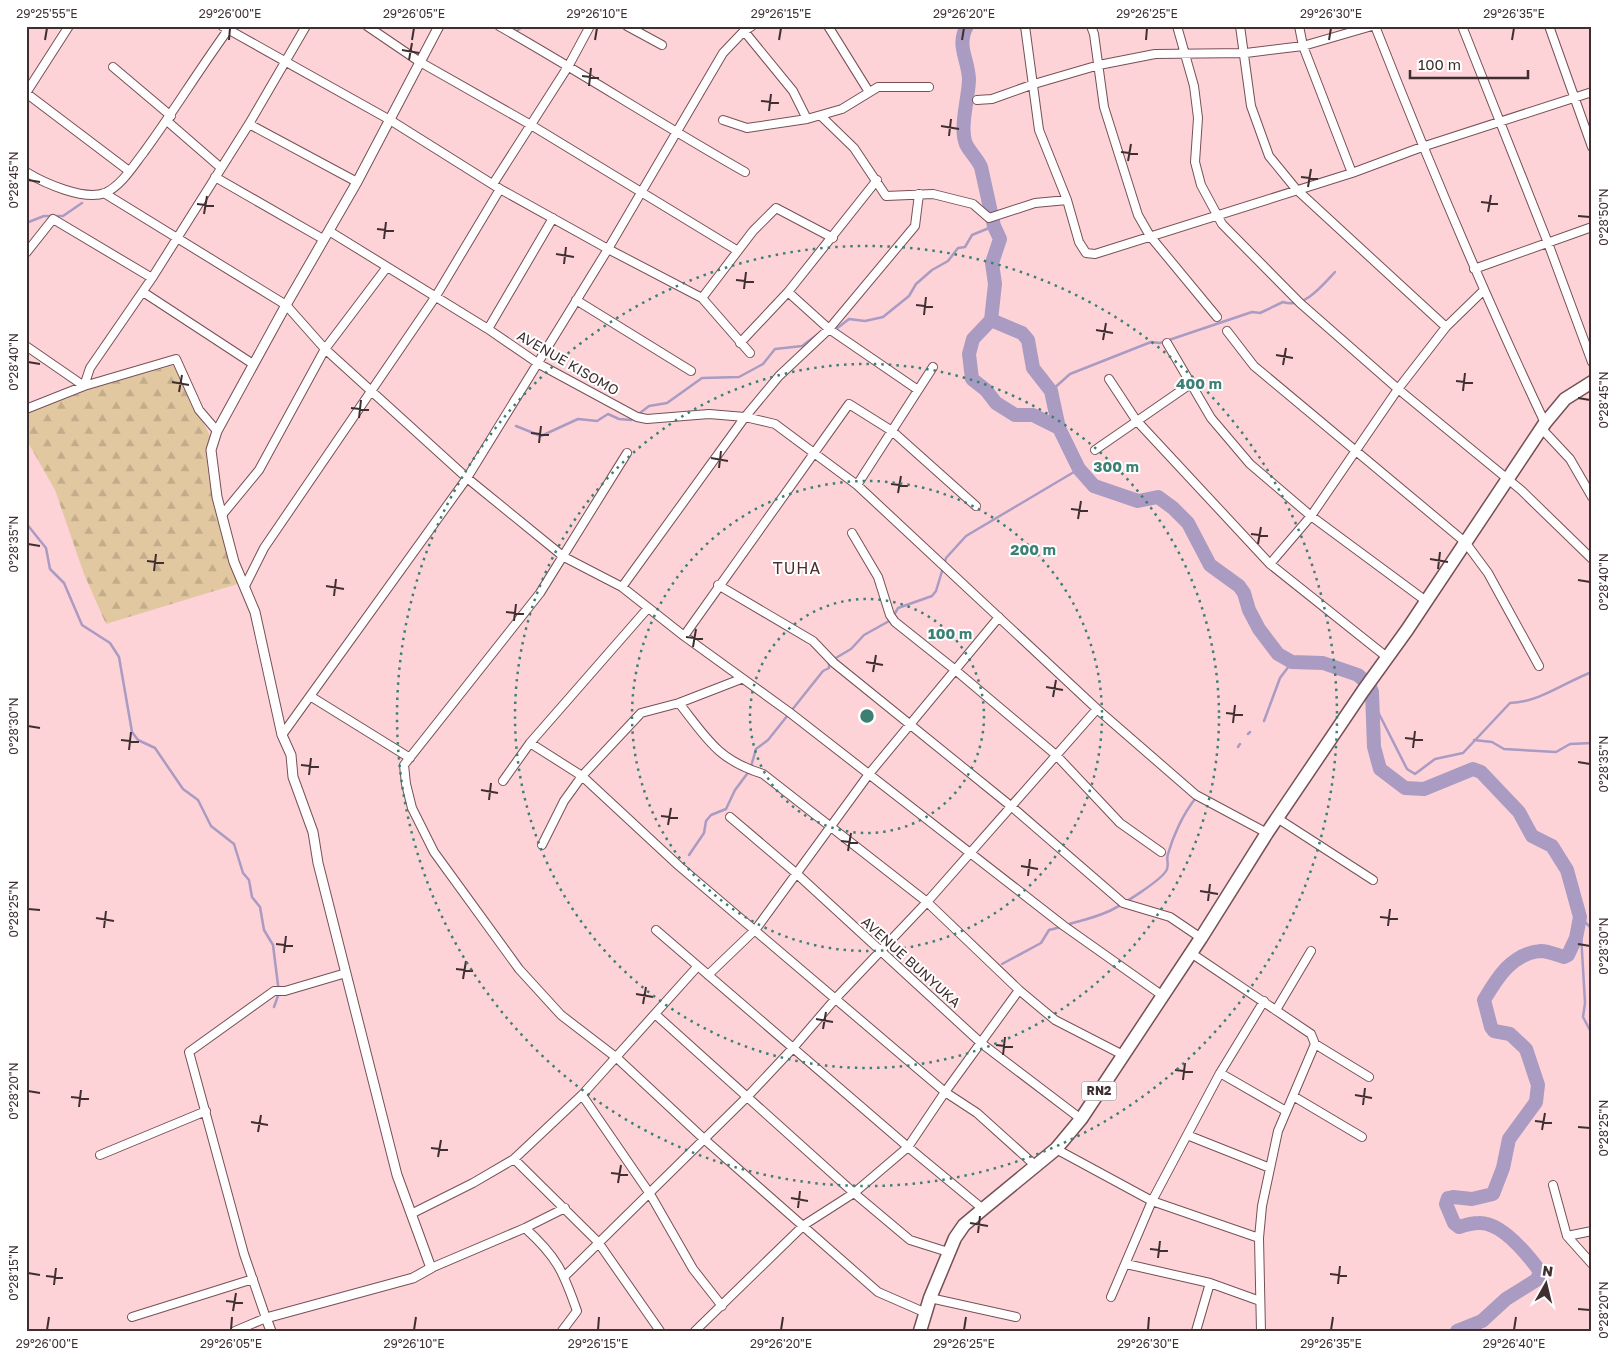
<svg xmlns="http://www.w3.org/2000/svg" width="1618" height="1357" font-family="'Golos Text',sans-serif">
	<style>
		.forest { fill: url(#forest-firs) }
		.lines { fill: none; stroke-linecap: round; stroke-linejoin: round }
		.stream { stroke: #a99bc2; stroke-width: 2.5 }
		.river { stroke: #a99bc2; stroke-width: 14 }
		.minor-casing { stroke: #755156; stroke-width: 10 }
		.tertiary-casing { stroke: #755156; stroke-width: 11 }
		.trunk-casing { stroke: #755156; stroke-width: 15 }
		.minor { stroke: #fff; stroke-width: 8 }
		.tertiary { stroke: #fff; stroke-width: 9 }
		.trunk { stroke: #fff; stroke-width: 12 }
		.ticks { fill: none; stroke: #3f2f31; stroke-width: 2 }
		.ring { fill: none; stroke: #3c8074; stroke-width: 2.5; stroke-dasharray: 2.5 5 }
		.labels { text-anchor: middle; stroke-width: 4; stroke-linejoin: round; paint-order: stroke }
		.shield { fill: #fff; stroke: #796d6f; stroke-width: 1 }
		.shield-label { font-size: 12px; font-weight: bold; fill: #3f2f31 }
		.street-label { font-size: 14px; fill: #3f2f31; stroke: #fff }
		.quarter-label { font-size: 16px; letter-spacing: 1px; fill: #4d2c31; stroke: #fff }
		.centre { fill: #3c8074; stroke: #fff; stroke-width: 2.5 }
		.ring-label { font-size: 15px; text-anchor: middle; font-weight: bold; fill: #3c8074; stroke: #fff; stroke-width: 4; stroke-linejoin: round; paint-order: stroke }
		.neatline { fill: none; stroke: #3f2f31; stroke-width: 2 }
		.ticks-label { font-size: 12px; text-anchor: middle; fill: #3f2f31 }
	</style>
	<defs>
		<pattern id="forest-firs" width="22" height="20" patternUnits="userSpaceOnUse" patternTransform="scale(1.25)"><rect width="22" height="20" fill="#e1c8a1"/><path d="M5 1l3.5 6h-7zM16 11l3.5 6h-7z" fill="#c2ac8b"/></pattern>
	</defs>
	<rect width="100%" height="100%" fill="#fed3d8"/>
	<!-- forest -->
	<path class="forest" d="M175,365L210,436C196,472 231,547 244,582L106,624L84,574L55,490L26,439V406Z"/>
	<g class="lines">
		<!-- stream -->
		<path class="stream" d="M518,30L523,26
			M26,223L44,216H63L82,203
			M835,330L849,319L865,321L883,317L909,296L916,284L932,270L948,261L958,248L965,247L972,235L994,226
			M1051,391L1070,374L1151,342L1160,343L1252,312L1260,313L1283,302C1304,309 1322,286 1335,272
			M516,426L541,436L578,419L597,421L608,414L619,419L631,420L649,406L667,403L702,378L739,377L763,364L775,349L802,346L818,334
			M26,523L46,548L50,569L64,583L82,625L110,643L119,657L132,732L138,740L155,748L183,789L198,800L211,826L234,844L243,873L249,880L252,897L260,907L264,930L273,945L279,993L274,1007
			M1374,704L1407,769L1415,774L1435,759L1463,753L1510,703C1540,702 1565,682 1592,672
			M1264,721L1280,678L1292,662
			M1248,734L1250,732
			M1474,740L1492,742L1504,749L1556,752L1570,744L1592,743
			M1238,747L1240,744
			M689,855L704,833L706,821L711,815L726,809L735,790L750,770L756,749L768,740L823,671L829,668V662L851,649L864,635L891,620L898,608L932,596L936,591L946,558L966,536L1079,469
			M1580,917L1585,1003L1583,1017L1592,1034
			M1581,918L1592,929
			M1066,925C1079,921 1094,918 1107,912C1119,907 1164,879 1167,869C1169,864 1166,859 1168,854C1173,836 1183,814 1195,799
			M1002,964L1041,943L1049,930L1061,927"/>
		<!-- river -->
		<path class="river" d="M967,26C956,46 968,58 969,79C969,97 959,127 966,144C969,151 977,158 981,167L994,226L1000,239L992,263L995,284L991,320L973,339L969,354L972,379L986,390L996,403L1015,415H1033L1059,428L1079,469L1094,486L1138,501L1158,497L1173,508L1188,523L1210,565L1239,586L1244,593L1249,610L1259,629L1278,654L1292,662L1323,663L1358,675L1369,685L1372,692L1374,747L1380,769L1405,788L1424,789L1473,769L1481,772L1519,812L1532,836L1552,846L1567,870L1580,917L1576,938L1568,955L1564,957C1557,955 1548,951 1541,951C1512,953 1497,978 1484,1000L1491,1027L1494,1031L1510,1034L1526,1049L1538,1085L1536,1102L1509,1139L1503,1168L1493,1194L1472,1199L1453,1197L1448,1198L1446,1204L1454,1223L1459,1227C1465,1225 1472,1223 1479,1223C1501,1222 1527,1254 1539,1270L1538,1279L1506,1299L1482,1321L1457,1331
			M991,320L1022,333L1028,340L1033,368L1051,391L1059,428"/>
		<defs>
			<path id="minor" d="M222,26L390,120L500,189L608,249L702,298L750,353
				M367,26L420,62L531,125L738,251
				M499,26C582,73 662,125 745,172
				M627,26L662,45
				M828,26L869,92
				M1025,26L1039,130L1067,200L1079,242L1086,253L1095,254L1352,173L1422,147L1592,92
				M1091,26L1094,34L1104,107L1138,215L1150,236L1217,317
				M1177,26L1194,86L1198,118L1195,162L1201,185L1222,224L1300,303L1398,389L1521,490L1592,559
				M1240,26L1251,106L1269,156L1296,189L1446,327
				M1299,26L1303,46L1352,173
				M1375,26C1428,161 1483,292 1545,423
				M1462,26L1548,243L1592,362
				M1549,26L1592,147
				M744,31L793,91L807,119
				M113,67L171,116
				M26,93L129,171
				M26,93L69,26
				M977,100L992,99L1034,84L1099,65L1155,54L1246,53L1303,46L1372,26
				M821,116L854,148L886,196L933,194L973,204L989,218L1035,203L1067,200
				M723,120L747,128L807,119L842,109L878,87H929
				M167,121L220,167
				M249,124L357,182
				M26,172C44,183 84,201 105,193C122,185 133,166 144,152C174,111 200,68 230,27
				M215,177L323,239
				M493,184L569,65L590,26
				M104,193L286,305L325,349L467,478L564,557L622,587L684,636L789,712L1064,926L1163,996
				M329,231L488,329L539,364L637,417L647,419L709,414L745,417L775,424L857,485L1097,709L1196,795L1267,833
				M26,253L53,219L152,278
				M1474,269L1592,227
				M143,292L253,364
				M788,292L829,329L918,390
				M702,298L753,231L776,208L833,238
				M576,300L691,371
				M488,329L553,218
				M1227,331L1254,366L1465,542L1488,573L1539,666
				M740,343L788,292L877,180
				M1167,343L1211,418L1250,464L1311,516L1426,601
				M26,346L84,386L90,368L152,278L249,124L306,26
				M1109,379L1136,420L1270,564L1388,658
				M26,409L84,386L176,359L199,410L217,431
				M1541,428L1570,459L1592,497
				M1095,450L1192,383
				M627,453L540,593L404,765L406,784L412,808L434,852L519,969L561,1015L617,1058L704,1139L878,1292L926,1313
				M857,485L933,367
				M222,515L259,470L325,349L387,267
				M852,533L878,577L890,615L895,622L954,669L1056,755L1120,823L1161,852
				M1270,564L1311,516L1398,389L1446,327L1483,291
				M718,585L813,641L834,663L1012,807L1123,903L1170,917L1201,938
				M245,586L264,548L436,296L500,189
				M622,587L745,417L779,376L829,329L915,226L919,194
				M684,636L849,404L892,431L976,506
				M310,696L410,758
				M679,703C707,739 718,760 763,774L927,902L1019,990L1055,1020L1123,1055
				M282,735L467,478L608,249L723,53L744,31L752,26
				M530,743L582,776L679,866L945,1092L977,1113L1037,1167
				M503,781L530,743L648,608
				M730,817L797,874L981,1043L1081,1119
				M1277,818L1373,880
				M542,845L564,801L582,776L641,713L679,703L741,679
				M656,930L908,1147L983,1209
				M1191,953L1311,1034L1315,1044L1278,1131L1262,1206L1259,1238
				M708,975L756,929L869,774L999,617
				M1276,1010L1311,951
				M655,1014L854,1193L910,1240L948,1252
				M1315,1044L1369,1077
				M1220,1073L1286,1111
				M582,1095L650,1194L693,1269L722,1306
				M1293,1096L1362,1137
				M1187,1135L1270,1168
				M1056,1149L1152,1201L1259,1238L1261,1331
				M100,1155L206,1111
				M514,1159L598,1242L660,1331
				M1553,1185L1567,1236L1592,1264
				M411,1214L473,1183L514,1159L582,1095L697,967
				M525,1228C557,1257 563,1271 577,1311L562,1331
				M1567,1236L1592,1231
				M1126,1264L1210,1283L1260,1301
				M431,1268L525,1228L565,1208
				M565,1276L748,1096L794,1047L836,998L927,902L1097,709
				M1111,1297L1152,1201L1220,1073L1264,1001
				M930,1298L1016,1317
				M132,1317L253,1279
				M235,1331L266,1318L244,1254L189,1052L274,991H285L346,973
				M695,1331L804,1225L854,1193L908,1147L945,1092L1019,990
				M1196,1331L1210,1283"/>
			<path id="tertiary" d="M271,1331L266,1318L413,1278L431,1268L397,1175L318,863L313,832L293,777L291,755L282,735L255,612L234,562L217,497L211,450L217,431L286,305L357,182L439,26"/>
			<path id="trunk" d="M920,1331L930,1298L955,1238L964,1225L983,1209L1056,1149L1081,1119L1201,938L1267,833L1363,691L1407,630L1545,423L1565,399L1592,382"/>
		</defs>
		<!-- minor casing -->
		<use href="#minor" class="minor-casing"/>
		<!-- tertiary casing -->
		<use href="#tertiary" class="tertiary-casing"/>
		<!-- trunk casing -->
		<use href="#trunk" class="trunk-casing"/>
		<!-- minor -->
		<use href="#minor" class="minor"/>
		<!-- tertiary -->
		<use href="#tertiary" class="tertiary"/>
		<!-- trunk -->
		<use href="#trunk" class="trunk"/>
	</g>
	<!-- ticks -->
	<path class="ticks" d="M45,40L47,28M229,40L230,28M412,40L414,28M595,40L597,28M779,40L781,28M962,40L964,28M1146,40L1147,28M1329,40L1331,28M1512,40L1514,28M402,50L419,53M409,60L412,43M582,76L599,78M589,86L591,68M761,101L779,103M769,111L771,94M941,126L959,129M949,136L951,119M1121,152L1138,154M1128,161L1131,144M1301,177L1318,179M28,180L40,182M1308,187L1311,169M1481,202L1498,204M197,204L214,206M1488,212L1491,195M204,214L207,196M1578,216L1590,217M377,229L394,231M384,239L386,222M556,254L574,257M564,264L566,247M736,280L754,282M744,289L746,272M916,305L933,307M924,315L926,297M1096,330L1113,333M1103,340L1106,323M1276,355L1293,358M28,362L40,364M1283,365L1286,348M1456,381L1473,383M172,382L189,385M1463,391L1465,373M179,392L182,375M1578,398L1590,400M351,408L369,410M359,418L361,400M531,433L549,435M539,443L541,426M711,458L728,461M719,468L721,451M891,484L908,486M898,493L901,476M1071,509L1088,511M1078,519L1081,501M1251,534L1268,536M28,544L40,546M1258,544L1261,527M1430,559L1448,562M147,561L164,563M1438,569L1440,552M154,571L156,554M1578,580L1590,582M326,586L344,589M334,596L336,579M506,612L524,614M514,621L516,604M686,637L703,639M693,647L696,629M866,662L883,665M873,672L876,655M1046,687L1063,690M1053,697L1056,680M1226,713L1243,715M1233,723L1235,705M28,726L40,728M1405,738L1423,740M121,740L139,742M1413,748L1415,731M129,750L131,732M1578,762L1590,764M301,765L319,767M309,775L311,758M481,790L498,793M489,800L491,783M661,816L678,818M668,825L671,808M841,841L858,843M848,851L851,833M1021,866L1038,869M1028,876L1030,859M1200,891L1218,894M1208,901L1210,884M28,909L40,910M1380,917L1398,919M96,918L114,921M1388,926L1390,909M104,928L106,911M276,944L293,946M1578,944L1590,946M284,953L286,936M456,969L473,971M463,979L466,961M636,994L653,997M643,1004L646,987M816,1019L833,1022M823,1029L826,1012M996,1045L1013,1047M1003,1055L1005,1037M1175,1070L1193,1072M1183,1080L1185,1063M28,1091L40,1093M1355,1095L1372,1098M71,1097L89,1099M1363,1105L1365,1088M79,1107L81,1090M1535,1121L1552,1123M251,1122L268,1125M1578,1127L1590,1128M1542,1130L1545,1113M258,1132L261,1115M431,1148L448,1150M438,1157L441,1140M611,1173L628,1175M618,1183L621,1165M791,1198L808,1201M798,1208L800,1191M970,1223L988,1226M978,1233L980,1216M1150,1249L1168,1251M1158,1258L1160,1241M28,1273L40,1275M1330,1274L1347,1276M46,1276L63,1278M1338,1284L1340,1266M54,1285L56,1268M226,1301L243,1303M1578,1309L1590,1310M233,1311L236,1293M47,1330L49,1317M231,1330L232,1317M414,1330L416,1317M598,1330L599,1317M781,1330L783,1317M964,1330L966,1317M1148,1330L1149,1317M1331,1330L1333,1317M1514,1330L1516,1317"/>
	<!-- distance rings -->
	<g class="ring">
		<circle cx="867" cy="716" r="117"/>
		<circle cx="867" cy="716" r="235"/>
		<circle cx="867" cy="716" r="352"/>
		<circle cx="867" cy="716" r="470"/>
	</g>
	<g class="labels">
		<!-- shield labels -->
		<rect class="shield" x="1081.5" y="1081.5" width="35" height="19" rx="4"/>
		<g class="shield-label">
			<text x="1099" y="1095">RN2</text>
		</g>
		<!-- street labels -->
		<g class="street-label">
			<text transform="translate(568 363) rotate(30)" y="5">AVENUE KISOMO</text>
			<text transform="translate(911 962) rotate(42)" y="5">AVENUE BUNYUKA</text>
		</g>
		<!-- quarter labels -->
		<g class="quarter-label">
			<text x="797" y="574">TUHA</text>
		</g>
	</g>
	<circle cx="867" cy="716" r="8" class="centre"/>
	<g class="ring-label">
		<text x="1199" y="389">400 m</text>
		<text x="1116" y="472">300 m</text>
		<text x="1033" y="555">200 m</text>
		<text x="950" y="639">100 m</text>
	</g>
	<!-- border -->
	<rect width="1618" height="1357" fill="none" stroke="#ffffff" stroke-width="55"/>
	<!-- north arrow -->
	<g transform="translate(1546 1284) rotate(8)" stroke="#ffffff" stroke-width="4" paint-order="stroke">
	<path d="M0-4L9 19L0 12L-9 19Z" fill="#3f2f31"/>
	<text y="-8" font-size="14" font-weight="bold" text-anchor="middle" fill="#3f2f31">N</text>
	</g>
	<!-- scale -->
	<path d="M1410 70v8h118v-8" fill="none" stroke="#3f2f31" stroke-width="2.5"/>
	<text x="1418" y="70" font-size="15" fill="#3f2f31" stroke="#ffffff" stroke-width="4" paint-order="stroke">100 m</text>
	<rect x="28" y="28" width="1562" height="1302" class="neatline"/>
	<g class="ticks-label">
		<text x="47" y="18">29°25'55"E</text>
		<text x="230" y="18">29°26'00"E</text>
		<text x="414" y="18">29°26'05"E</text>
		<text x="597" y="18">29°26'10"E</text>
		<text x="781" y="18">29°26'15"E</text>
		<text x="964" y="18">29°26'20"E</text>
		<text x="1147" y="18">29°26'25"E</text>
		<text x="1331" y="18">29°26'30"E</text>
		<text x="1514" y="18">29°26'35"E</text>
		<text transform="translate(14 180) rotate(-90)" y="4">0°28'45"N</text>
		<text transform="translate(1604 217) rotate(-90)" y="4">0°28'50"N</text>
		<text transform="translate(14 362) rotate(-90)" y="4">0°28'40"N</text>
		<text transform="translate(1604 400) rotate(-90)" y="4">0°28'45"N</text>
		<text transform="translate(14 544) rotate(-90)" y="4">0°28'35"N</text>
		<text transform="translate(1604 582) rotate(-90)" y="4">0°28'40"N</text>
		<text transform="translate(14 726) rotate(-90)" y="4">0°28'30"N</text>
		<text transform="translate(1604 764) rotate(-90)" y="4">0°28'35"N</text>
		<text transform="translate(14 909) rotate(-90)" y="4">0°28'25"N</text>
		<text transform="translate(1604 946) rotate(-90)" y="4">0°28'30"N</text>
		<text transform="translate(14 1091) rotate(-90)" y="4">0°28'20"N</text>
		<text transform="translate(1604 1128) rotate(-90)" y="4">0°28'25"N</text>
		<text transform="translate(14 1273) rotate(-90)" y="4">0°28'15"N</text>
		<text transform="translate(1604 1310) rotate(-90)" y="4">0°28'20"N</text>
		<text x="47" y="1348">29°26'00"E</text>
		<text x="231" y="1348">29°26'05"E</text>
		<text x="414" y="1348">29°26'10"E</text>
		<text x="598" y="1348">29°26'15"E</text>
		<text x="781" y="1348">29°26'20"E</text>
		<text x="964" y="1348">29°26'25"E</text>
		<text x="1148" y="1348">29°26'30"E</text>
		<text x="1331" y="1348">29°26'35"E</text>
		<text x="1514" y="1348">29°26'40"E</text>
	</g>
</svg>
